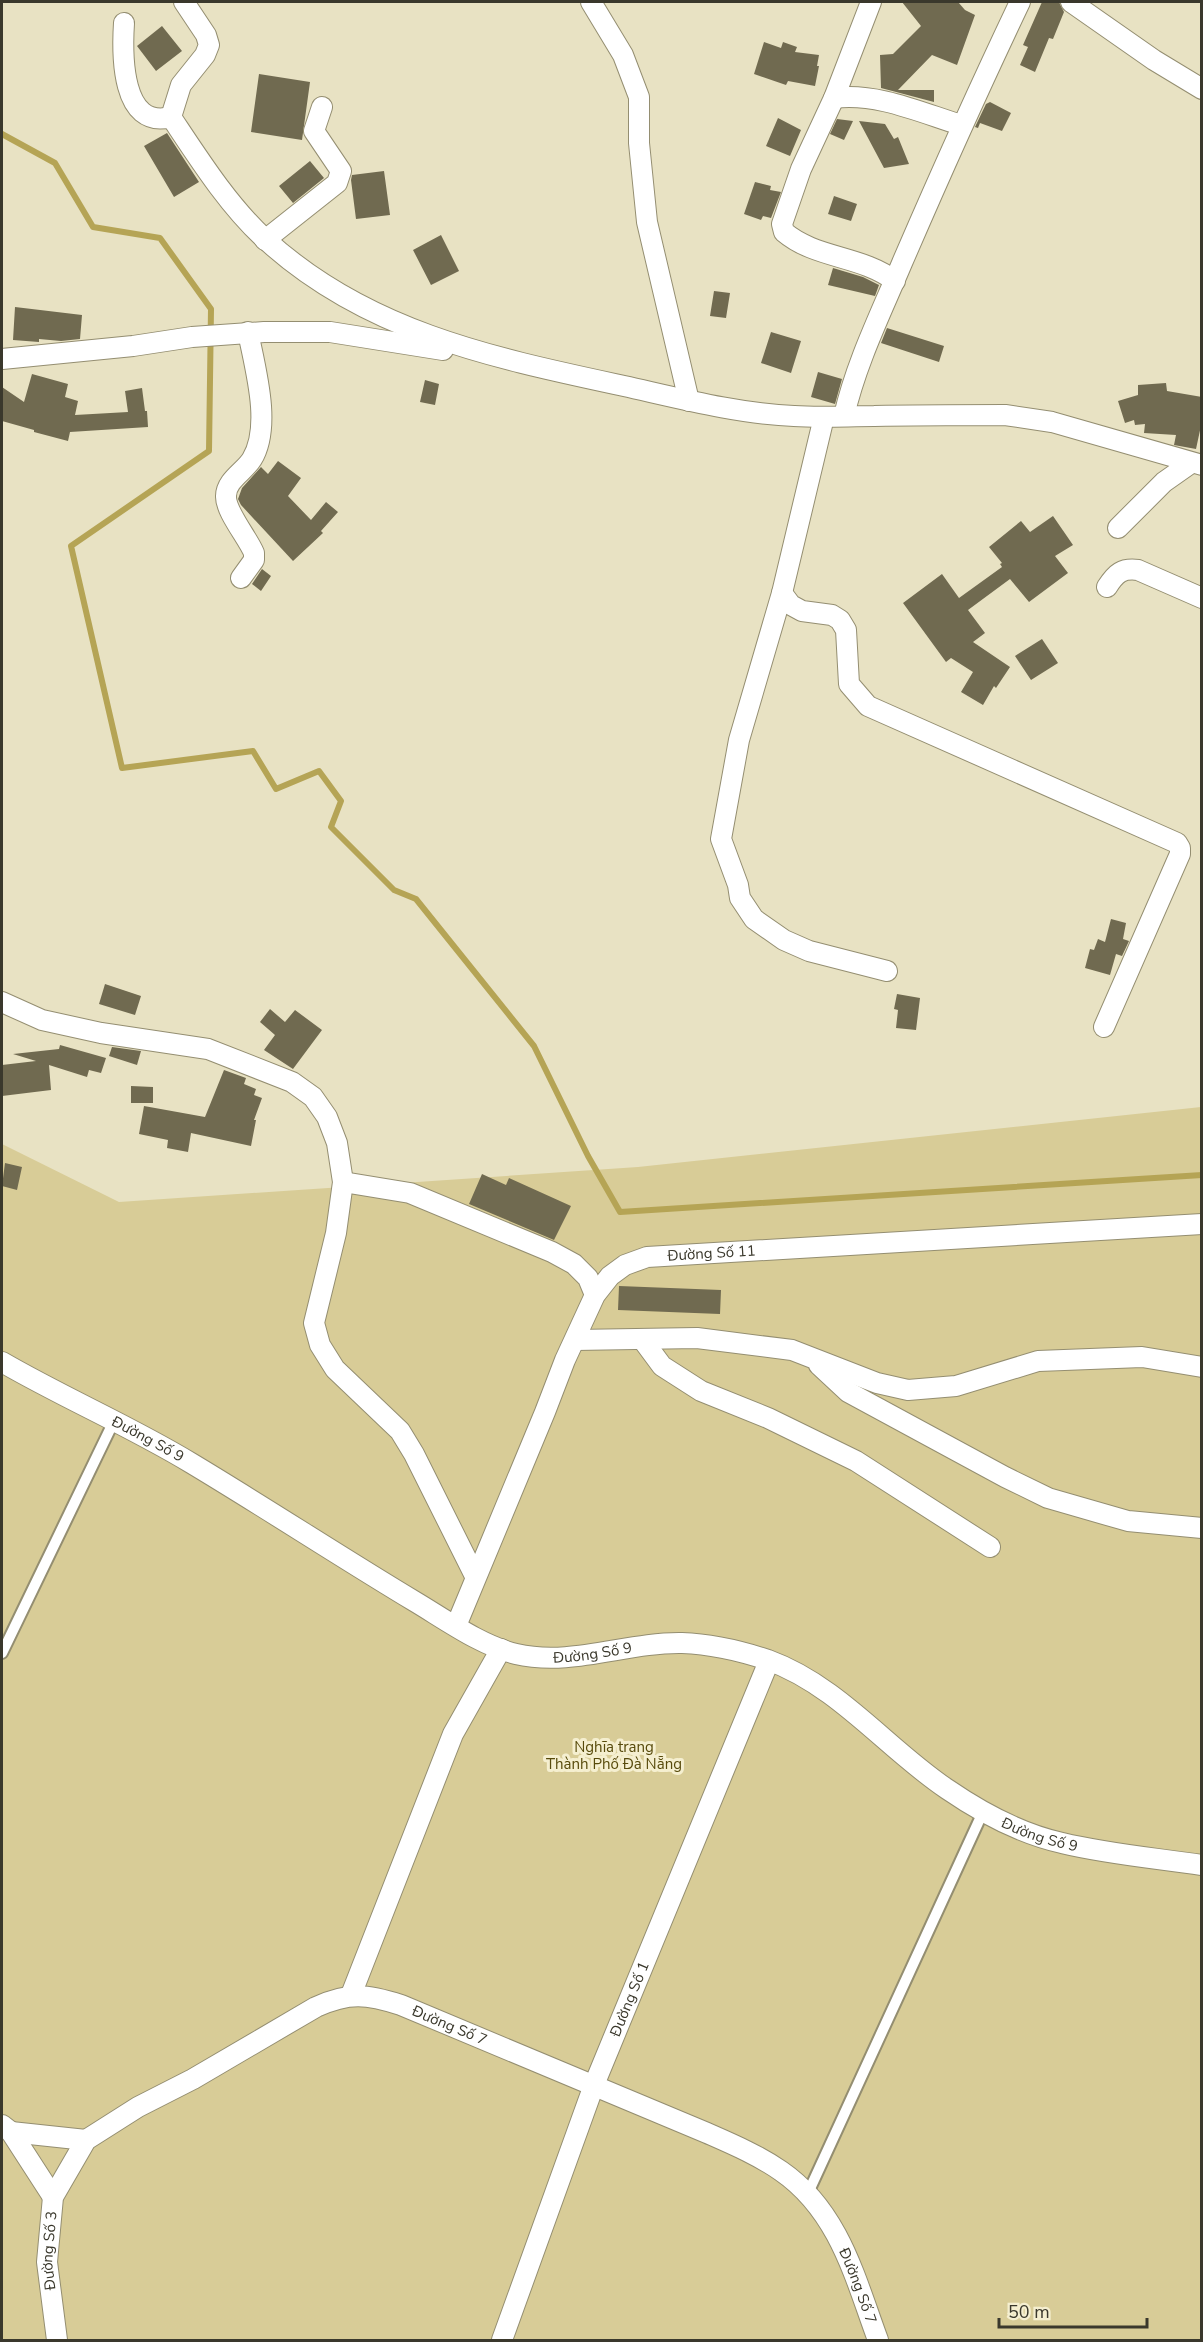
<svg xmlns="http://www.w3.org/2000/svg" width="1203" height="2342" font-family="'Nunito Sans',sans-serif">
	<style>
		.green { fill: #d8cc97 }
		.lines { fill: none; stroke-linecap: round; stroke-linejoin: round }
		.stream { stroke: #b5a455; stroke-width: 6 }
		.building { fill: #706a50 }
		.service-casing { stroke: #948e71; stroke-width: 14 }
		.minor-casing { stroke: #948e71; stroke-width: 22 }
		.service { stroke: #fff; stroke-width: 10 }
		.minor { stroke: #fff; stroke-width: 20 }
		.labels { text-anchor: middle; stroke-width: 6; stroke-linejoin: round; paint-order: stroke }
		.street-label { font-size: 15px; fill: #3a382c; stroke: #f5efd0 }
		.park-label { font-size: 15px; fill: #574a0b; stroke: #f5efd0 }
	</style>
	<rect width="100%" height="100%" fill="#e8e2c3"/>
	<!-- green -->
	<path class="green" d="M1201,1107V2340H2V1144L119,1202L638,1167Z"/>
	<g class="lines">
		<!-- stream -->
		<path class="stream" d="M2,134L55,163L93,227L160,238L211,309L209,451L71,546L122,768L253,751L276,789L319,771L341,801L331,827L394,890L416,899L534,1046L588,1156L620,1212L1202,1175"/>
	</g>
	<!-- building -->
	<path class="building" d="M902,2H958L965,10L975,15L957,65L932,55L898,90H934V102L881,88L880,55L893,54L921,26Z
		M1042,2H1059L1064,12L1053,39L1049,38L1035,72L1020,65L1028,47L1023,45Z
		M162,26L182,51L156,71L137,46Z
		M764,42L781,48L783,42L797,47L795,52L819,55L817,66H819L815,86L788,81L786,85L754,74Z
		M259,74L310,82L302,140L251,132Z
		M990,102L1011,113L1002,131L980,123L978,128L975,127L986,104Z
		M778,118L801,130L790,156L766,146Z
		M837,119L853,121L844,140L830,134Z
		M859,121L885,124L894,139L898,137L909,164L884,168Z
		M167,133L199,182L174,197L144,146Z
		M310,161L324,178L293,203L279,186Z
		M384,171L390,215L356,219L351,180L352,175Z
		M755,182L771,186L770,190L781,192L771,218L763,216L761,220L744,214Z
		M834,196L857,204L851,221L828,214Z
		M441,235L459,271L431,285L413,250Z
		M833,268L863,277L879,285L875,296L828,285Z
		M714,291L730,293L726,318L710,316Z
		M15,307L82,315L80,339L61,341L39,339V342L13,340Z
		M887,328L944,346L939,362L881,343Z
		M771,332L801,341L791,373L761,363Z
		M818,372L842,379L835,404L811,397Z
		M32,374L68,384L65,397L78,401L75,415L128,412L125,391L142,388L145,411H147L148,427L70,432L68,441L34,432V430L2,421V387L24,402Z
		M425,380L439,384L435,405L420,402Z
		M1166,383L1167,391L1202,397V421L1196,449L1174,445L1176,435L1144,433L1145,424L1135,425L1134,420L1125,423L1118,401L1138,395V385Z
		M278,461L301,478L288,496L311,520L326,502L338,512L321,531L323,533L293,561L241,505L238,499L242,488L261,467L268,474Z
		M1053,516L1073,545L1055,556L1068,573L1029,602L1010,579L968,610L985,633L973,642L1010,667L996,688L994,686L983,705L961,692L973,672L951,658L946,662L903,603L942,574L959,598L1002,567L1000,564L1002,563L989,547L1021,521L1030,532Z
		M262,569L271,576L261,591L252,584Z
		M1042,639L1058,663L1031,680L1015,656Z
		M1111,919L1126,923L1123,939L1129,941L1122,956L1116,954L1110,975L1085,968L1090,949L1094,950L1098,939L1105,942Z
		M105,984L141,996L135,1015L99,1004Z
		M897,994L920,998L916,1030L896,1028L898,1010L894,1009Z
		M270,1009L285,1022L295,1010L322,1030L293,1069L264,1050L275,1035L260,1022Z
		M60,1045L106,1058L101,1073L89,1070L87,1077L49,1065L51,1090L2,1096V1065L36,1061L13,1054L59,1049Z
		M112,1047L141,1051L137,1065L109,1056Z
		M224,1070L246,1078L244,1084L256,1089L254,1095L262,1098L254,1120H256L251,1146L191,1133L188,1152L167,1148L168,1140L139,1134L144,1106L205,1117Z
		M131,1086L153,1087V1103H131Z
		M5,1163L22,1167L17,1190L2,1186Z
		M482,1174L506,1185L509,1178L571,1206L554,1240L469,1204Z
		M619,1286L721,1290L720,1314L618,1310Z"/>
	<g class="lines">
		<defs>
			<path id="service" d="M2,1653L114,1421
				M808,2193L983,1812"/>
			<g id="minor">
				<path d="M184,2L206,35L209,45L205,55L181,85L171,117C199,159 228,205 265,239C366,332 494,358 624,386C678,398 739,414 794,416C821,418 848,416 874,416C918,415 961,415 1005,415L1052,422L1202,465"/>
				<path d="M591,2L623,55L639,97V143L647,222L689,401"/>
				<path d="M871,2L834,98L801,169L782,224L784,232C816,259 861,255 895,281"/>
				<path d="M1071,2L1154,60L1202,89"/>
				<path d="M124,23C122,54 121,130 171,117"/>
				<path d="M834,98C876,92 922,113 961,125"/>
				<path d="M265,240L337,183L341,171L314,131L322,107"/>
				<path d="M2,359L133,346L192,337L264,332H330L443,350"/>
				<path d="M844,416C856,363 881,313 902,263C940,175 979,88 1020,2"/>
				<path d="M824,417L782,593L739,740L721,839L738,885L740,898L754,919L784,940L809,951L887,971"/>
				<path d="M1118,528L1164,482L1191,463"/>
				<path d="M241,578L254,560V553C248,538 225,511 226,496C226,480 245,471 252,459C272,426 255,368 248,332"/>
				<path d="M1107,587C1116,573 1122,568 1138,570L1202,598"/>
				<path d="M782,593L791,605L802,611L832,615L840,620L846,630L849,684L868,706L1177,843L1180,848V854L1104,1027"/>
				<path d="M2,1002L42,1020L101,1033L208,1049L292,1082L313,1097L327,1117L337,1143L343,1182L336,1233L314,1323L320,1345L335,1369L400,1431L414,1454L475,1576"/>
				<path d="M343,1182L410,1193L552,1252L574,1264L588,1278L595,1295"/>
				<path d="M642,1339L662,1366L701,1391L768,1418L856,1461L990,1547"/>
				<path d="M575,1340L697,1338L792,1350L877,1383L908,1390L956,1386L1038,1361L1142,1357L1202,1367"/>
				<path id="s1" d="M2,1362C64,1398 130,1426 191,1463C266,1508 339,1556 414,1601C446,1620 480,1645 516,1654C572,1667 626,1642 682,1643C711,1644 741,1651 768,1660C839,1686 886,1748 947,1789C982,1813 1021,1834 1062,1843C1107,1854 1155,1858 1202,1865"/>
				<path d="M819,1365L848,1392L1005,1477L1048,1498L1128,1521L1202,1528"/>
				<path id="s2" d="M456,1626L545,1412L565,1360L595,1295L610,1276L625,1265L647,1257L1202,1224"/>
				<path d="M351,1995L453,1734L501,1649"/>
				<path d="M2,2125L11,2132L53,2197"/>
				<path d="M11,2132L86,2140"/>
				<path id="s3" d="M57,2340L47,2262L53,2197L86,2140L138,2107L193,2079L316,2007C349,1992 367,1994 401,2005L707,2133C732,2144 758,2155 781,2171C839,2211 855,2278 878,2340"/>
				<path id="s4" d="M502,2340L594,2085L769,1661"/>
			</g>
		</defs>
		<!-- service casing -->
		<use href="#service" class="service-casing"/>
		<!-- minor casing -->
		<use href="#minor" class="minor-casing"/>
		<!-- service -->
		<use href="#service" class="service"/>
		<!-- minor -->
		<use href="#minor" class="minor"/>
	</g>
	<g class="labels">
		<!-- street labels -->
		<g class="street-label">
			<text dy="5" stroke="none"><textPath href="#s2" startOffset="490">Đường Số 11</textPath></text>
			<text dy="5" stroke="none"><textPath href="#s1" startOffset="165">Đường Số 9</textPath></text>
			<text dy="5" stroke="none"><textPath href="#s1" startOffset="669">Đường Số 9</textPath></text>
			<text dy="5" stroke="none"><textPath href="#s1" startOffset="1173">Đường Số 9</textPath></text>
			<text dy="5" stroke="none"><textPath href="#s4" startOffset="364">Đường Số 1</textPath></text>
			<text dy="5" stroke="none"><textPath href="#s3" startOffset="616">Đường Số 7</textPath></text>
			<text dy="5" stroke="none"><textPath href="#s3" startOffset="90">Đường Số 3</textPath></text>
			<text dy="5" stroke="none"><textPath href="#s3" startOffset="1119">Đường Số 7</textPath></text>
		</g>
		<!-- park labels -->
		<g class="park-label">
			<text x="614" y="1752">Nghĩa trang<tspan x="614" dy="17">Thành Phố Đà Nẵng</tspan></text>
		</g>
	</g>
	<!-- border -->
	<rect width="1203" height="2342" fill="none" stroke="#3a382c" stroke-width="6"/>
	<!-- scale -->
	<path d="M999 2318v9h148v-9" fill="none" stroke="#3a382c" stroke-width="3"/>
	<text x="1008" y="2318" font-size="18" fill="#3a382c" stroke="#f5efd0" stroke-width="4.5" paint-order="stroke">50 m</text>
</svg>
